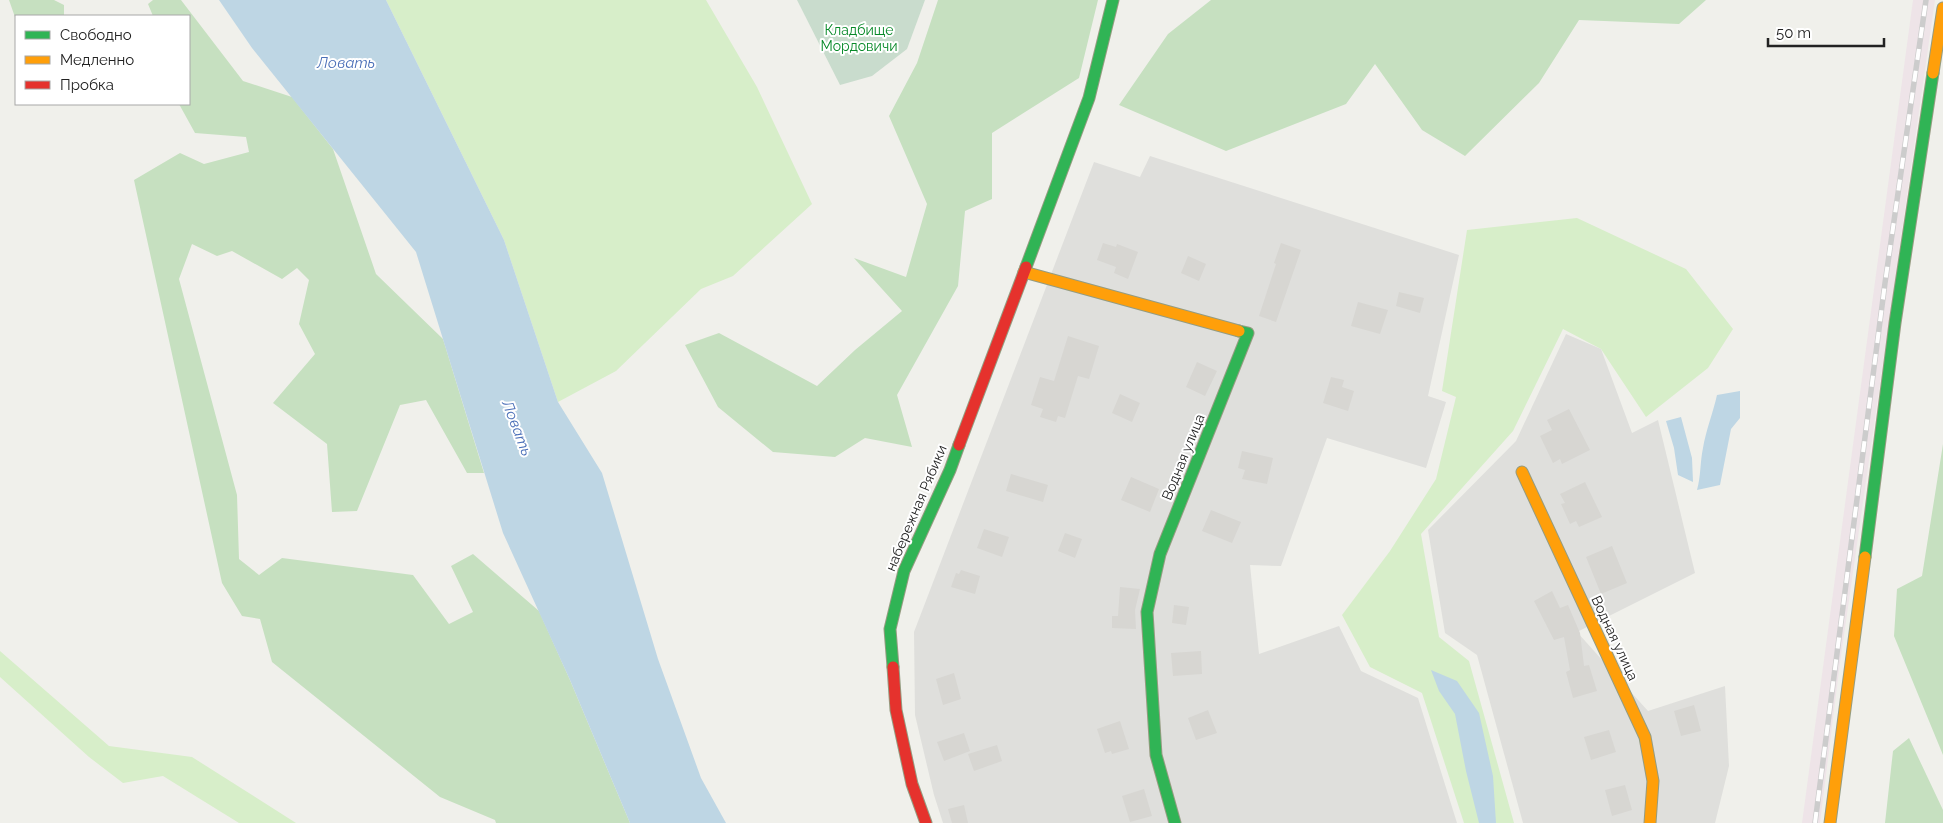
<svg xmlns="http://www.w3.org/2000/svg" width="1943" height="823" font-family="Raleway,sans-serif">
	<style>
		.residential { fill: #dfdfdc }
		.industrial { fill: #eee4e8 }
		.grass { fill: #d7eec9 }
		.forest { fill: #c6e0c0 }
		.cemetery { fill: #c9dccd }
		.water { fill: #bed6e4 }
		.building { fill: #d7d6d2 }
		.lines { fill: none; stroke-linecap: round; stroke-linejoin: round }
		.fast-casing { stroke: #959c81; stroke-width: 13 }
		.slow-casing { stroke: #959c81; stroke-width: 13 }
		.jam-casing { stroke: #959c81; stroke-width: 13 }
		.fast { stroke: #30b455; stroke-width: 11 }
		.slow { stroke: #ff9f0a; stroke-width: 11 }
		.jam { stroke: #e5322d; stroke-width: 11 }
		.rail-casing { stroke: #ccc; stroke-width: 5.5 }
		.rail { stroke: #fff; stroke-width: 4; stroke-dasharray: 11; stroke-linecap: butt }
		.labels { text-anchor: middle; stroke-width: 4; stroke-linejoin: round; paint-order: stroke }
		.park-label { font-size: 14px; fill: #078928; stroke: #fff }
		.street-label { font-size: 14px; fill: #222; stroke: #fff }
		.water-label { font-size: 15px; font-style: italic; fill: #496eb7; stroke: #fff }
	</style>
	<rect width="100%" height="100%" fill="#f0f0eb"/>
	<!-- residential -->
	<path class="residential" d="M1150,156L1459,255L1428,396L1446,402L1426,468L1327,438L1281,566L1250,565L1259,654L1339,626L1361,671L1418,698L1457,823H943L934,795L915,715L914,632L1094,162L1140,177Z
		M1566,334L1601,349L1632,433L1658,420L1695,573L1577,632L1648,711L1725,686L1729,766L1715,823H1523L1477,655L1445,633L1428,530L1516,441Z"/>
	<!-- industrial -->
	<path class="industrial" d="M1913,0H1935L1840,663L1820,823H1802Z"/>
	<!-- grass -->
	<path class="grass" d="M386,0H706L757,87L812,204L733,276L701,289L616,371L558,402L504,240Z
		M1577,218L1686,269L1733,329L1708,368L1646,417L1601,349L1563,329L1513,431L1421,534L1439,637L1469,661L1514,823H1464L1422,693L1370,667L1342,615L1390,551L1436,479L1456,397L1442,391L1467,230Z
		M0,651L109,746L192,757L296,823H239L163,776L123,783L89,757L0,677Z"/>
	<!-- forest -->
	<path class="forest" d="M9,0H54L64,5V16H16V20Z
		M153,0H181L243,81L292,97L333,149L376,274L443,339L484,473H467L426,400L400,405L357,511L332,512L327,444L273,403L315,354L299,324L309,280L297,268L282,279L232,251L217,256L192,244L179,279L237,495L239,559L259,575L282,558L413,575L449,624L473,612L451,566L473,554L539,611L570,680L630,823H496L495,820L440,797L272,662L260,619L242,616L222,583L134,180L180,153L204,164L249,152L246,137L195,133L179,104H189V16H153L148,4Z
		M938,0H1098L1079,78L992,133V199L965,211L958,286L897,395L912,447L865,438L835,457L773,452L718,407L685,345L719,333L817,386L855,350L902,311L854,258L906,277L927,204L889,116L917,63Z
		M1211,0H1706L1679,24L1579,20L1539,83L1465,156L1422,130L1375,64L1346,104L1226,151L1119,105L1168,34Z
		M1943,444V755L1894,636L1897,589L1922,576Z
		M1909,738L1943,810V823H1885L1893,751Z"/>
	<!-- cemetery -->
	<path class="cemetery" d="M797,0H925L907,49L872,76L840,85Z"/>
	<!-- water -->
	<path class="water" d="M219,0H386L504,240L558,402L602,473L658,659L701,778L726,823H630L570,680L503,533L416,252L252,48Z
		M1740,391V418L1731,429L1720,485L1697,490C1701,476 1700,462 1703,448C1706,430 1713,413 1717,395Z
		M1681,417L1692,458L1693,482L1678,475L1674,448L1666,421Z
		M1431,670L1457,681L1479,713L1493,776L1496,823H1479L1466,771L1455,714L1439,691Z"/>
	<!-- building -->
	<path class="building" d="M1103,243L1116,247L1117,244L1138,252L1128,279L1114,273L1116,267L1097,260Z
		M1281,243L1301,250L1276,322L1259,316L1276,264L1274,263Z
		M1188,256L1206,264L1199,281L1181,273Z
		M1399,292L1424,298L1420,313L1396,306Z
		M1358,302L1388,310L1380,334L1351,326Z
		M1068,336L1099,346L1089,379L1078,376L1065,418L1058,416L1056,422L1040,417L1043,409L1031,405L1040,377L1054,381Z
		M1197,362L1217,371L1205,396L1186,387Z
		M1331,377L1344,380L1342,387L1354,391L1348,411L1323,403Z
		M1120,394L1140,403L1132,422L1112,413Z
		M1569,409L1590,450L1562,464L1560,459L1553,463L1540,436L1552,430L1547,420Z
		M1242,451L1273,458L1267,484L1242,479L1245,470L1238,468Z
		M1011,474L1048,485L1043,502L1006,491Z
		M1131,477L1159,489L1150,512L1121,500Z
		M1585,482L1602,517L1579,527L1576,521L1570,524L1561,504L1565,503L1560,494Z
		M1211,510L1241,522L1232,543L1202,531Z
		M984,529L1009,537L1002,557L977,548Z
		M1065,533L1082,539L1075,558L1058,551Z
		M1612,546L1627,583L1601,594L1586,557Z
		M961,570L980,576L975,594L951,587L956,573L959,574Z
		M1120,587L1140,589L1135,610L1136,629L1112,628V616H1118Z
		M1552,591L1560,608L1568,605L1580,633L1584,666L1589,665L1597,691L1573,698L1566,672L1570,670L1564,637L1554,640L1534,601Z
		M1174,605L1189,607L1186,625L1172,623Z
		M1201,651L1202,674L1173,676L1171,653Z
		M954,673L961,699L943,705L936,679Z
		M1694,705L1701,731L1681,736L1674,711Z
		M1208,710L1217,733L1196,740L1188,718Z
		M1120,721L1129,749L1112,754L1111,751L1105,753L1097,729Z
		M1609,730L1616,752L1591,760L1584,737Z
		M964,733L970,751L944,761L937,742Z
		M997,745L1002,761L974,771L968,754Z
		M1625,785L1632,810L1612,816L1605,790Z
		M1144,789L1152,816L1130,822L1122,796Z
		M964,805L968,823H952L948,809Z"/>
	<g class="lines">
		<defs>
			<path id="fast" d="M1026,267L1089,98L1113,0
				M1865,557L1895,323L1933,73
				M893,667L890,629L904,571L950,470L959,445
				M1175,823L1156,755L1147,612L1160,554L1248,333L1239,331"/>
			<path id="slow" d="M1933,73L1943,8
				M1024,272L1239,331
				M1522,472L1645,737L1653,781L1650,823
				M1830,823L1865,557"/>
			<path id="jam" d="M959,445L1026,267
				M893,667L896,710L912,784L926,823"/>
		</defs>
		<!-- fast casing -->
		<use href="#fast" class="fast-casing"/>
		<!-- slow casing -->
		<use href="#slow" class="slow-casing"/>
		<!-- jam casing -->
		<use href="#jam" class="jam-casing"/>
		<!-- fast -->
		<use href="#fast" class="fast"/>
		<!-- slow -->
		<use href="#slow" class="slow"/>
		<!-- jam -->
		<use href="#jam" class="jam"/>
		<defs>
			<path id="rail" d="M1815,823L1885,283L1926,0"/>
		</defs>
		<!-- rail casing -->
		<use href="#rail" class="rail-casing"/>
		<!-- rail -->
		<use href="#rail" class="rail"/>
	</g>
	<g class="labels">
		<!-- park labels -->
		<g class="park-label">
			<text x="859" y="35">Кладбище<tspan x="859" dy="16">Мордовичи</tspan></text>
		</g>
		<!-- street labels -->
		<g class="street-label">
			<text transform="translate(1183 457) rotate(-68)" y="5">Водная улица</text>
			<text transform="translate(916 508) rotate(-67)" y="5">набережная Рябики</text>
			<text transform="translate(1615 638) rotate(65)" y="5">Водная улица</text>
		</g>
		<!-- water labels -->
		<g class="water-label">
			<text x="346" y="68">Ловать</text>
			<text transform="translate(517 428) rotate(69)" y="5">Ловать</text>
		</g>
	</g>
	<!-- legend -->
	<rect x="15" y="15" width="175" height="90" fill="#ffffff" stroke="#a7a7a7"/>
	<rect x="25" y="31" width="25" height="8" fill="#30b455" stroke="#a7a7a7"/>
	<text x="60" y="40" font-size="15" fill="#222222">Свободно</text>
	<rect x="25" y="56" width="25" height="8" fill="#ff9f0a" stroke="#a7a7a7"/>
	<text x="60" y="65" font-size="15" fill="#222222">Медленно</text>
	<rect x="25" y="81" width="25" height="8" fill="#e5322d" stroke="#a7a7a7"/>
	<text x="60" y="90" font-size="15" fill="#222222">Пробка</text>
	<!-- scale -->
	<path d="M1768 38v8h116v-8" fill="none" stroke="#222222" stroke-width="2.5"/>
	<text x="1776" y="38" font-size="15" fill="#222222" stroke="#ffffff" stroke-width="4" paint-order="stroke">50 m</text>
</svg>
